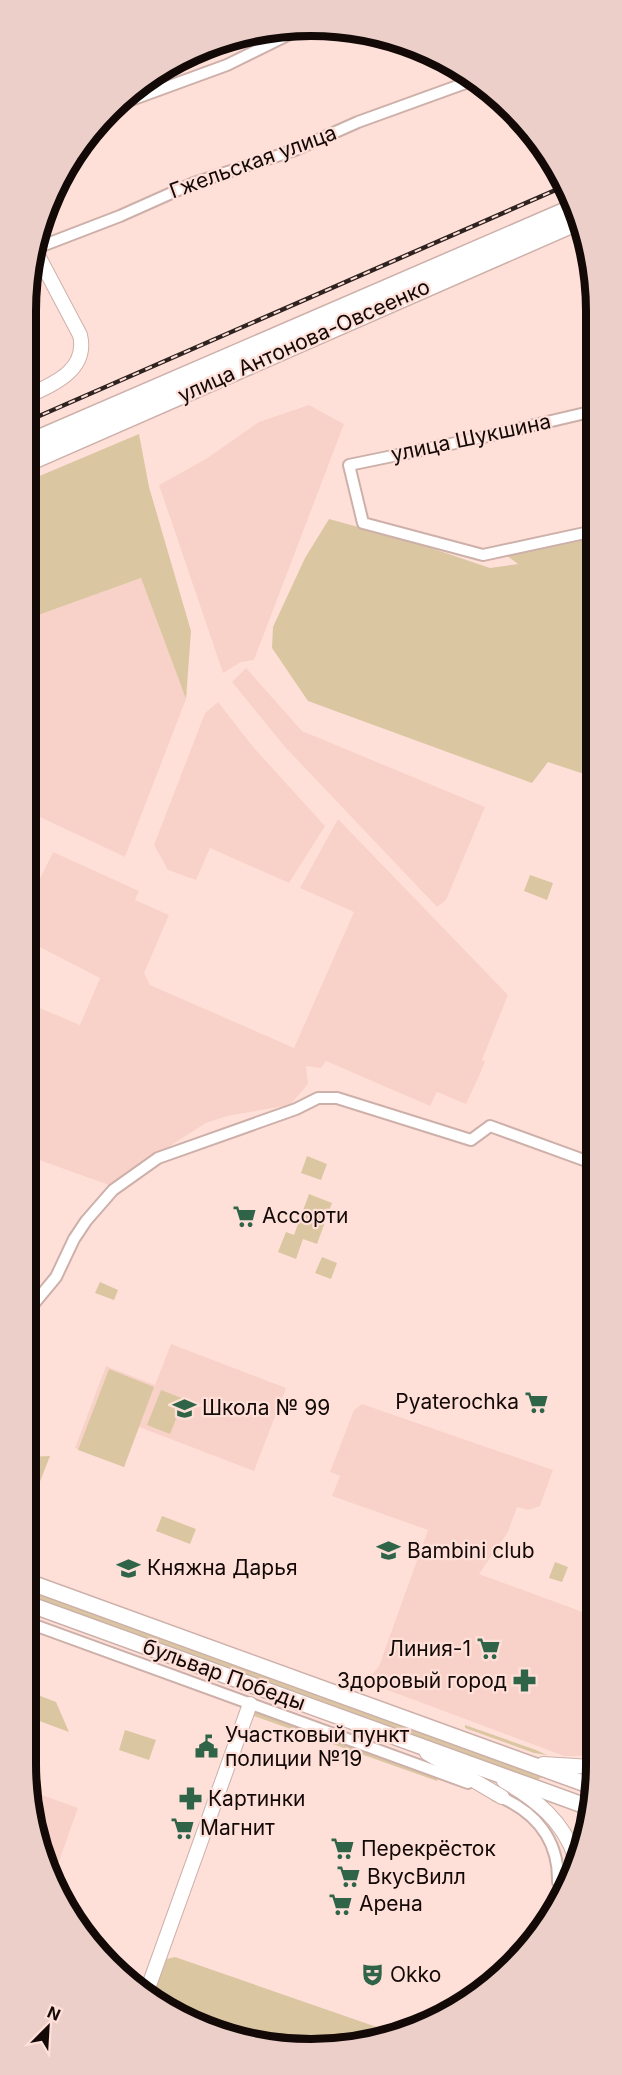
<svg xmlns="http://www.w3.org/2000/svg" width="622" height="2075" font-family="Inter,sans-serif">
	<style>
		.built { fill: #f8d2c9 }
		.green { fill: #dac6a1 }
		.lines { fill: none; stroke-linecap: round; stroke-linejoin: round }
		.street-casing { stroke: #cdb0a9; stroke-width: 14 }
		.secondary-casing { stroke: #cdb0a9; stroke-width: 16 }
		.primary-casing { stroke: #cdb0a9; stroke-width: 18 }
		.highway-casing { stroke: #cdb0a9; stroke-width: 21 }
		.street { stroke: #fff; stroke-width: 10 }
		.secondary { stroke: #fff; stroke-width: 14 }
		.primary { stroke: #fff; stroke-width: 15 }
		.highway { stroke: #fff; stroke-width: 18 }
		.rail-casing { stroke: #2e2320; stroke-width: 4.5 }
		.rail { stroke: #ffe0d9; stroke-width: 2; stroke-dasharray: 7; stroke-linecap: butt }
		.labels { text-anchor: middle; stroke-width: 4.5; stroke-linejoin: round; paint-order: stroke }
		.street-label { font-size: 21px; fill: #130a08; stroke: #ffe0d9 }
		.poi-label { font-size: 21px; fill: #130a08; stroke: #ffe0d9; text-anchor: start }
		.rim { fill: none; stroke: #130a08; stroke-width: 8 }
	</style>
	<rect width="100%" height="100%" fill="#ffe0d9"/>
	<!-- built -->
	<path class="built" d="M309,405L344,424L254,660L241,662L223,673L159,485L206,459L259,422Z
		M141,578L186,699L125,857L29,812L30,618Z
		M246,668L302,731L485,807L446,900L437,907L285,747L232,682Z
		M218,702L254,748L325,826L289,883L210,848L196,880L168,870L154,845L205,713Z
		M338,819L508,995L482,1060L485,1061L480,1074L466,1104L437,1092L430,1106L326,1061L321,1068L306,1066L308,1084L290,1105L227,1116L206,1123L109,1185L28,1156V1003L80,1025L100,978L28,941L29,901L53,852L139,891L135,900L169,915L144,973L150,985L294,1048L354,912L300,888Z
		M171,1344L286,1388L254,1471L139,1427L124,1467L75,1448L106,1366L155,1385Z
		M362,1404L553,1470L540,1506L528,1510L517,1507L508,1532L479,1574L591,1615V1756H564L366,1682L379,1666L428,1530L332,1496L340,1476L330,1472L354,1410Z
		M31,1791L78,1808L52,1881L47,1873Z"/>
	<!-- green -->
	<path class="green" d="M139,434L149,487L191,631L186,699L141,578L30,618V480Z
		M329,519L416,543L490,568L518,564L502,552L594,531L593,777L548,762L532,783L308,701L272,648L273,627L305,558Z
		M530,875L553,883L547,900L524,891Z
		M307,1156L327,1164L321,1180L301,1173Z
		M309,1194L332,1203L317,1244L303,1239L296,1259L278,1252L286,1232L294,1235Z
		M322,1257L337,1263L331,1279L315,1273Z
		M100,1282L118,1290L114,1300L95,1293Z
		M109,1369L154,1387L124,1467L78,1450Z
		M161,1390L184,1399L170,1434L147,1425Z
		M50,1456L39,1484L27,1480V1457Z
		M162,1516L196,1529L190,1544L156,1531Z
		M555,1562L568,1567L562,1582L549,1578Z
		M26,1588L544,1775L535,1782L509,1769L26,1594Z
		M30,1692L56,1702L69,1732L26,1716V1704Z
		M254,1709L301,1726L299,1732L251,1715Z
		M465,1725L536,1750L547,1755L534,1753L465,1728Z
		M310,1729L439,1775L437,1781L307,1735Z
		M125,1730L156,1740L149,1760L119,1750Z
		M175,1957L397,2034L385,2040L292,2049L185,2020L151,1994L163,1960Z"/>
	<g class="lines">
		<defs>
			<path id="street" d="M123,103L227,65L296,31
				M34,249L120,216L194,183L295,150L358,122L474,80
				M594,531L483,555L363,523L349,465L475,439L594,411
				M27,1312L56,1277L74,1239L86,1221L113,1190L158,1158L296,1109L318,1098H337L471,1140L490,1126L592,1163
				M26,1622L468,1783
				M496,1795C535,1811 559,1839 558,1882"/>
			<path id="secondary" d="M30,395C56,383 88,369 80,335L34,248
				M427,1753L502,1797
				M543,1764L591,1767
				M504,1781C536,1799 564,1822 575,1857
				M147,1991L250,1704"/>
			<path id="primary" d="M26,1581L591,1786
				M26,1603L591,1808"/>
			<path id="highway" d="M30,443L574,208
				M30,461L578,221"/>
		</defs>
		<!-- street casing -->
		<use href="#street" class="street-casing"/>
		<!-- secondary casing -->
		<use href="#secondary" class="secondary-casing"/>
		<!-- primary casing -->
		<use href="#primary" class="primary-casing"/>
		<!-- highway casing -->
		<use href="#highway" class="highway-casing"/>
		<!-- street -->
		<use href="#street" class="street"/>
		<!-- secondary -->
		<use href="#secondary" class="secondary"/>
		<!-- primary -->
		<use href="#primary" class="primary"/>
		<!-- highway -->
		<use href="#highway" class="highway"/>
		<defs>
			<path id="rail" d="M30,420L567,185"/>
		</defs>
		<!-- rail casing -->
		<use href="#rail" class="rail-casing"/>
		<!-- rail -->
		<use href="#rail" class="rail"/>
	</g>
	<!-- icons -->
	<defs>
		<symbol id="supermarket-bare" viewBox="-9 -9 18 18"><path d="M-6-5.5h2.5l.6 2H6L4.5 2H-2.5L-4.4-4H-6ZM-1.5 3.2a1.3 1.3 0 1 0 .1 0ZM3 3.2a1.3 1.3 0 1 0 .1 0Z" fill="#306449" stroke="#ffe0d9" stroke-width="2.5" paint-order="stroke"/></symbol>
		<symbol id="school-bare" viewBox="-9 -9 18 18"><path d="M0-5L7-2L0 1L-7-2ZM-4 1L0 2.5L4 1V4Q0 6-4 4Z" fill="#306449" stroke="#ffe0d9" stroke-width="2.5" paint-order="stroke"/></symbol>
		<symbol id="university-bare" viewBox="-9 -9 18 18"><path d="M0-5L7-2L0 1L-7-2ZM-4 1L0 2.5L4 1V4Q0 6-4 4Z" fill="#306449" stroke="#ffe0d9" stroke-width="2.5" paint-order="stroke"/></symbol>
		<symbol id="pharmacy-bare" viewBox="-9 -9 18 18"><path d="M-2-6h4v4h4v4h-4v4h-4v-4h-4v-4h4Z" fill="#306449" stroke="#ffe0d9" stroke-width="2.5" paint-order="stroke"/></symbol>
		<symbol id="civic-bare" viewBox="-9 -9 18 18"><path d="M-.6-6.5H3V-4.5H.6V-3L4-1V1h2V6H-6V1h2V-1L-.6-3ZM-1.2 2.5V6h2.4V2.5Z" fill="#306449" stroke="#ffe0d9" stroke-width="2.5" paint-order="stroke"/></symbol>
		<symbol id="theatre-bare" viewBox="-9 -9 18 18"><path d="M-5-5.5Q0-4 5-5.5V0Q5 5 0 6Q-5 5-5 0ZM-3.3-2.5H-1v1.5H-3.3ZM1-2.5H3.3v1.5H1ZM-2.8 1Q0 5.5 2.8 1Z" fill="#306449" stroke="#ffe0d9" stroke-width="2.5" paint-order="stroke"/></symbol>
	</defs>
	<g fill-rule="evenodd">
		<use href="#supermarket-bare" x="228" y="1200" width="33" height="33"/>
		<use href="#supermarket-bare" x="520" y="1386" width="33" height="33"/>
		<use href="#school-bare" x="168" y="1392" width="33" height="33"/>
		<use href="#school-bare" x="372" y="1534" width="33" height="33"/>
		<use href="#university-bare" x="112" y="1552" width="33" height="33"/>
		<use href="#supermarket-bare" x="472" y="1632" width="33" height="33"/>
		<use href="#pharmacy-bare" x="508" y="1664" width="33" height="33"/>
		<use href="#civic-bare" x="190" y="1730" width="33" height="33"/>
		<use href="#pharmacy-bare" x="174" y="1782" width="33" height="33"/>
		<use href="#supermarket-bare" x="166" y="1812" width="33" height="33"/>
		<use href="#supermarket-bare" x="326" y="1832" width="33" height="33"/>
		<use href="#supermarket-bare" x="332" y="1860" width="33" height="33"/>
		<use href="#supermarket-bare" x="324" y="1888" width="33" height="33"/>
		<use href="#theatre-bare" x="356" y="1958" width="33" height="33"/>
	</g>
	<g class="labels">
		<!-- street labels -->
		<g class="street-label">
			<text transform="translate(253 162) rotate(-20)" y="7">Гжельская улица</text>
			<text transform="translate(304 341) rotate(-24)" y="7">улица Антонова-Овсеенко</text>
			<text transform="translate(471 438) rotate(-12)" y="7">улица Шукшина</text>
			<text transform="translate(224 1675) rotate(20)" y="7">бульвар Победы</text>
		</g>
		<!-- poi labels -->
		<g class="poi-label">
			<text x="262" y="1223">Ассорти</text>
			<text x="519" y="1409" text-anchor="end">Pyaterochka</text>
			<text x="202" y="1415">Школа № 99</text>
			<text x="407" y="1558">Bambini club</text>
			<text x="147" y="1575">Княжна Дарья</text>
			<text x="471" y="1656" text-anchor="end">Линия-1</text>
			<text x="507" y="1688" text-anchor="end">Здоровый город</text>
			<text x="225" y="1742">Участковый пункт<tspan x="225" dy="24">полиции №19</tspan></text>
			<text x="208" y="1806">Картинки</text>
			<text x="200" y="1835">Магнит</text>
			<text x="361" y="1856">Перекрёсток</text>
			<text x="367" y="1884">ВкусВилл</text>
			<text x="359" y="1911">Арена</text>
			<text x="390" y="1982">Okko</text>
		</g>
	</g>
	<!-- crop -->
	<path d="M0 0H622V2075H0ZM311 36H311A275 275 0 0 1 586 311V1764A275 275 0 0 1 311 2039H311A275 275 0 0 1 36 1764V311A275 275 0 0 1 311 36Z" fill="#eccfc8" fill-rule="evenodd"/>
	<path class="rim" d="M311 36H311A275 275 0 0 1 586 311V1764A275 275 0 0 1 311 2039H311A275 275 0 0 1 36 1764V311A275 275 0 0 1 311 36Z"/>
	<!-- north arrow -->
	<g transform="translate(48 2027) rotate(24)" stroke="#ffe0d9" stroke-width="4.5" paint-order="stroke">
	<path d="M0-4.5L10 22L0 15L-10 22Z" fill="#130a08"/>
	<text y="-9" font-size="16" font-weight="bold" text-anchor="middle" fill="#130a08">N</text>
	</g>
</svg>
